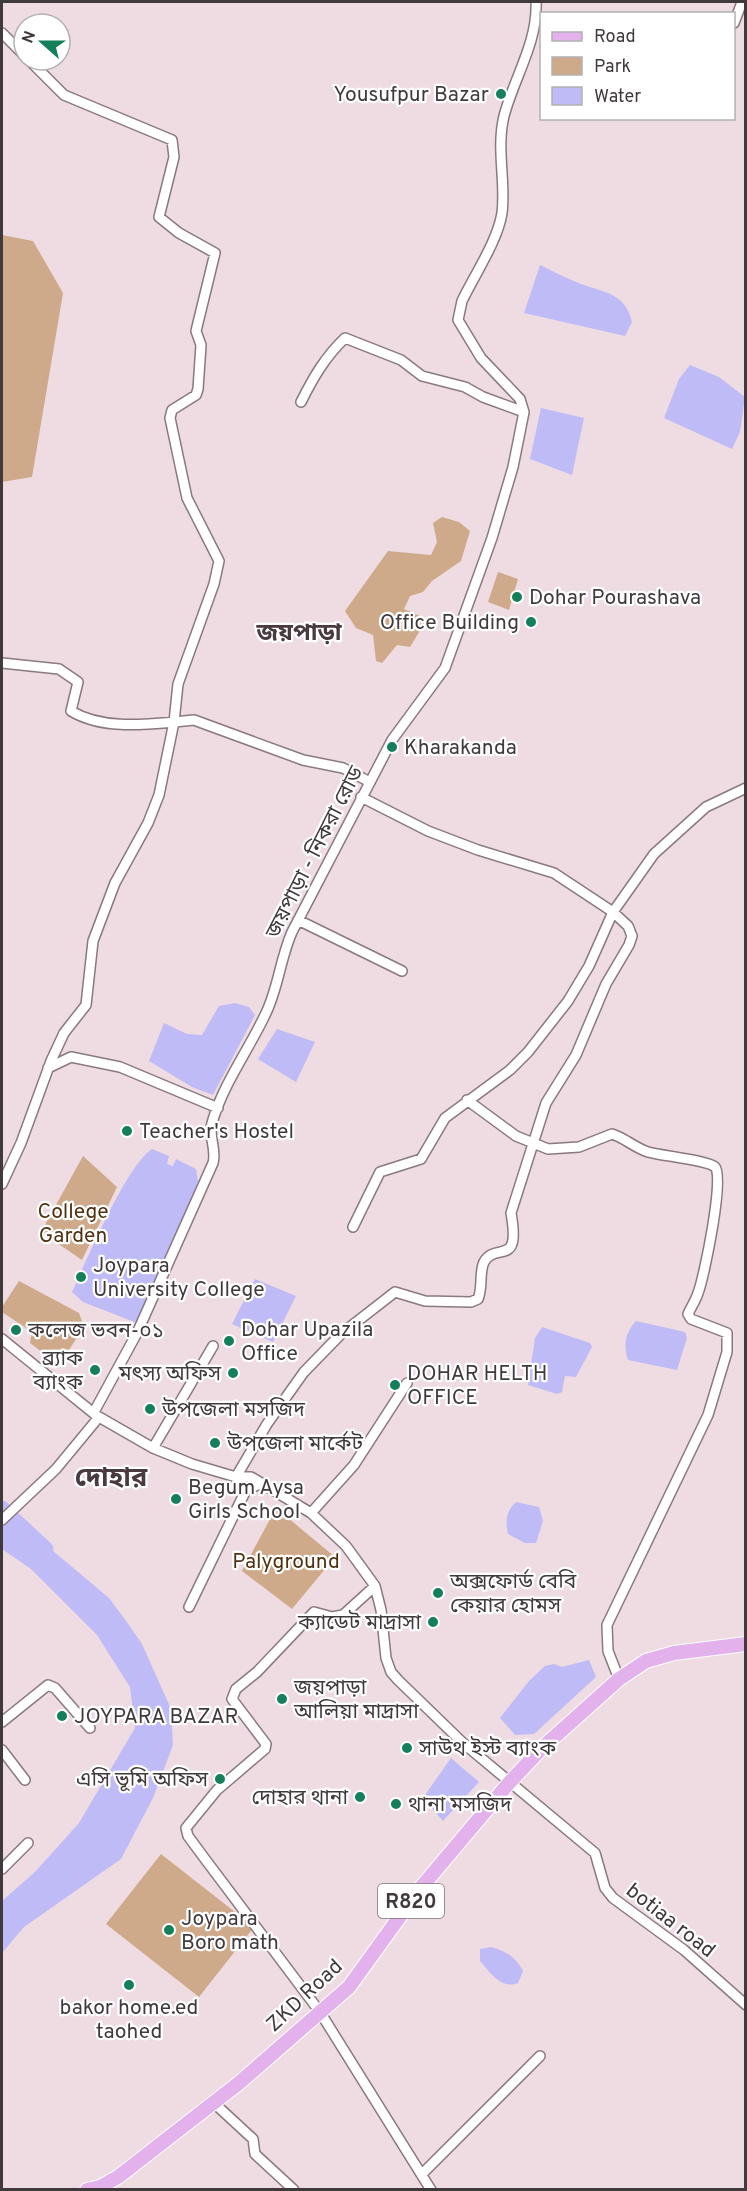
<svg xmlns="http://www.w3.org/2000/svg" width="747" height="2191" font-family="Overpass,'Noto Sans Bengali',sans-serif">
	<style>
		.green { fill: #ceaa8a }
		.water { fill: #bfbbf6 }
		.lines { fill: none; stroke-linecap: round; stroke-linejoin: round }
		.river { stroke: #bfbbf6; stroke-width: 15 }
		.street-casing { stroke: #8a797f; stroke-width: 12 }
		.primary-casing { stroke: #fff; stroke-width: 16 }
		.street { stroke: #fff; stroke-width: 9 }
		.primary { stroke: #e3b2ec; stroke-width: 14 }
		.poi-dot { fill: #157f5a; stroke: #fff; stroke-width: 2 }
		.labels { text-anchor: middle; stroke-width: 4.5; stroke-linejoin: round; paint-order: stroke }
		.shield { fill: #fff; stroke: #7a7576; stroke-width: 1.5 }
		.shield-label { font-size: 20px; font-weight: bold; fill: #413a3c }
		.poi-label { font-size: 21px; fill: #413a3c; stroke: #fff; text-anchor: start }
		.street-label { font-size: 21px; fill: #413a3c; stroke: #fff }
		.park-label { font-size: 21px; fill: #52310e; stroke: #fff }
		.quarter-label { font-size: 24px; font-weight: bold; fill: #493a3f; stroke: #fff }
		.district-label { font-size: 27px; font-weight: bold; fill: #493a3f; stroke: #fff }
	</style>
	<rect width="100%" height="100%" fill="#eedce2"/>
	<!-- green -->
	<path class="green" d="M2,235L33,241L63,293L32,477L2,482Z
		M442,517L459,522L470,531L461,561L432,581L423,592L410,596L404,609L427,619L410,647L397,645L382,663L376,661L373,635L356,628L345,611L388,551L431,555L437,542L433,523Z
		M498,572L518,579L509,610L488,602Z
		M83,1156L117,1187L82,1260L41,1232Z
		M19,1281L79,1313L84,1327L59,1365L30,1343L32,1332L2,1312V1307Z
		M276,1508L335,1557L292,1609L242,1571Z
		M161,1854L254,1927L199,1997L106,1924Z"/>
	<!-- water -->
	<path class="water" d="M540,265C555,272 571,281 587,286C609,293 626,296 632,322L625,336L524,313Z
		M690,365L719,377L745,397L740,432L732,449L664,418L679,379Z
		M541,408L584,418L572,475L530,459Z
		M235,1003L249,1007L255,1015L213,1095L192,1087L149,1061L164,1023L187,1034L202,1035L219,1006Z
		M277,1029L315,1042L296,1082L258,1059Z
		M152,1149L169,1156L167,1164L173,1166L176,1159L196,1169L198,1182L153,1288L149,1286L144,1298L148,1300L137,1323L83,1302L72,1292C87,1260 126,1166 152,1149Z
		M255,1279L296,1296L273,1342L232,1324Z
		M636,1321L685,1332L687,1338L677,1370L628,1360C623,1345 625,1333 636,1321Z
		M542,1327L590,1343L592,1347L576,1377L565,1376L562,1392L557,1394L528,1385L535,1338Z
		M516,1502L539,1507L543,1521L536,1543H525L508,1534C505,1520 506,1512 516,1502Z
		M2,1508L109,1598L129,1625L142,1644L171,1709L173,1745L153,1798L121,1859L24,1927L2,1953V1901L35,1872L79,1823L135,1728L130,1687L97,1635L31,1569L2,1549Z
		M589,1660L596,1677L534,1734L515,1735L500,1718L529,1681L545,1666L554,1664L562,1667Z
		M451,1758L479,1782L443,1821L423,1798Z
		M491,1947C506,1951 516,1957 523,1971L518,1983C501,1990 490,1972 480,1961V1949Z"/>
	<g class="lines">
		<!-- river -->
		<path class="river" d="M2,1508L46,1549"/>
		<defs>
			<path id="street" d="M734,23L742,2
				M2,33L24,55
				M301,402C313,378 325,357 345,338L401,360L422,376L465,387L483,397L524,412
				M2,663L59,669L78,682L71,711C101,729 141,725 174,722L178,684L214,584L219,561L187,498L170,418L172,410L196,395L198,389L201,345L196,331L215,253L179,233L159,217L174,157L172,140L64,95L29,60
				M298,920L402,971
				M48,1068L71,1057L120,1067L218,1108
				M467,1100L516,1136L548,1149L579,1147L612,1134C625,1138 635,1148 648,1152C662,1156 707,1160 715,1167C725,1175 704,1278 698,1293C696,1300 691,1307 688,1314L691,1319L727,1333V1352L708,1415L607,1625L608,1651L619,1679
				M2,1184L21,1143L51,1061L64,1033L86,1005L93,941L115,883L148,823L159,795L174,722L194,720L303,760L343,768L370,782
				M353,1227L380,1172L421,1159L445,1118L510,1070L528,1052L568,1001L589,966L613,912L654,854L706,807L746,788
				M2,1339L97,1416
				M94,1412L137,1333L213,1163C217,1149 208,1137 212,1123C223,1084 248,1051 265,1015C278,990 280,959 292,932L392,740L445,668L492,538L513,467L524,412L520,399L481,358L458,320L462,301C474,276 498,240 502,213C506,181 496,149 504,116C514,78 538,42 536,2
				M153,1448L213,1346
				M262,1483L246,1490L239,1484L236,1477L267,1424L304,1372L341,1334L395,1292L425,1301L471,1302L478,1299C483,1288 479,1272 484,1262C496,1241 521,1269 511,1213L546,1103L576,1055L606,984L629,945L632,936L628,926L613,912L554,873L478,850L428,831L361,797
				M311,1513L354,1465L407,1383
				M2,1520L56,1469L99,1417L153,1448L192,1464L236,1477H251L311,1513L346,1546L375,1586L381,1610L386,1658L391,1672L398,1680L463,1743L595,1853L605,1888L613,1898L684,1950L746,2005
				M375,1586L343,1615L332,1617L314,1612L257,1672L236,1689L232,1699L266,1744L265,1749L217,1790L186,1828L188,1836L205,1859L320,2012L431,2190
				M189,1607L246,1490
				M2,1722L48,1685L55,1688L90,1728
				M2,1750L25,1780
				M2,1869L28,1843
				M214,2103L253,2139L255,2154L294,2190
				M422,2174L540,2056"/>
			<path id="primary" d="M87,2190L100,2187L118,2177L239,2083L349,1987L419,1890L509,1783L541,1749L619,1679L646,1661L674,1653L746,1644"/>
		</defs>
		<!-- street casing -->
		<use href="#street" class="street-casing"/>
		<!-- primary casing -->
		<use href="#primary" class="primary-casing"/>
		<!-- street -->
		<use href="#street" class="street"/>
		<!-- primary -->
		<use href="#primary" class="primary"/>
	</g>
	<!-- markers -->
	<g class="poi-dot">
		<circle cx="501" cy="94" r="6"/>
		<circle cx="517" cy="597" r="6"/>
		<circle cx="531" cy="622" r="6"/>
		<circle cx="392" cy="747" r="6"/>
		<circle cx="127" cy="1131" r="6"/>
		<circle cx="81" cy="1277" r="6"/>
		<circle cx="16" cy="1330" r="6"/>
		<circle cx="229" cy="1341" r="6"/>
		<circle cx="95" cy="1370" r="6"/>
		<circle cx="233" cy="1373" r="6"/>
		<circle cx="395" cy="1385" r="6"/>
		<circle cx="150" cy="1409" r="6"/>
		<circle cx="215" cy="1443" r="6"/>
		<circle cx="176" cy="1499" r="6"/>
		<circle cx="438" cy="1593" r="6"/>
		<circle cx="433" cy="1622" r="6"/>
		<circle cx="282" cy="1699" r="6"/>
		<circle cx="62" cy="1716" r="6"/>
		<circle cx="407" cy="1748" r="6"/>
		<circle cx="220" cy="1779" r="6"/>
		<circle cx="360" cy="1797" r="6"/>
		<circle cx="396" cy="1804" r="6"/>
		<circle cx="169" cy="1930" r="6"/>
		<circle cx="129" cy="1985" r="6"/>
	</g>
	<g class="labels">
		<!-- shield labels -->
		<rect class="shield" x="378" y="1884" width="66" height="34" rx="4.5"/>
		<g class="shield-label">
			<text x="411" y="1908">R820</text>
		</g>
		<!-- poi labels -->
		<g class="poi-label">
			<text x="489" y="101" text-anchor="end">Yousufpur Bazar</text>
			<text x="529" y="604">Dohar Pourashava</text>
			<text x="519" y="629" text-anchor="end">Office Building</text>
			<text x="404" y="754">Kharakanda</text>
			<text x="139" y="1138">Teacher's Hostel</text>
			<text x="93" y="1272">Joypara<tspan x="93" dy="24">University College</tspan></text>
			<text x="241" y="1336">Dohar Upazila<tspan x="241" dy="24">Office</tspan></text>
			<text x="28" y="1337">কলেজ ভবন-০১</text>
			<text x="83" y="1365" text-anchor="end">ব্র্যাক<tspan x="83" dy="24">ব্যাংক</tspan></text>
			<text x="221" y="1380" text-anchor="end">মৎস্য অফিস</text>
			<text x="407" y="1380">DOHAR HELTH<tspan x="407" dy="24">OFFICE</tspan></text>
			<text x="162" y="1416">উপজেলা মসজিদ</text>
			<text x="227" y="1450">উপজেলা মার্কেট</text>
			<text x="188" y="1494">Begum Aysa<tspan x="188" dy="24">Girls School</tspan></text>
			<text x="450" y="1588">অক্সফোর্ড বেবি<tspan x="450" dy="24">কেয়ার হোমস</tspan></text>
			<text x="421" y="1629" text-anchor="end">ক্যাডেট মাদ্রাসা</text>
			<text x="294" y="1694">জয়পাড়া<tspan x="294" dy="24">আলিয়া মাদ্রাসা</tspan></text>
			<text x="74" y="1723">JOYPARA BAZAR</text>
			<text x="419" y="1755">সাউথ ইস্ট ব্যাংক</text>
			<text x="208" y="1786" text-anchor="end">এসি ভূমি অফিস</text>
			<text x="348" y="1804" text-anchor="end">দোহার থানা</text>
			<text x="408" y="1811">থানা মসজিদ</text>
			<text x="181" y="1925">Joypara<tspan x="181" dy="24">Boro math</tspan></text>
			<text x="129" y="2014" text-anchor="middle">bakor home.ed<tspan x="129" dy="24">taohed</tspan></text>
		</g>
		<!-- street labels -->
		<g class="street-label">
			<text transform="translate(314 852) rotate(-63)" y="7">জয়পাড়া - নিকরা রোড</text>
			<text transform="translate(671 1920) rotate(38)" y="7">botiaa road</text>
			<text transform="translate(304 1995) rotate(-43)" y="7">ZKD Road</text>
		</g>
		<!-- park labels -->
		<g class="park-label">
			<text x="73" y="1218">College<tspan x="73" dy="24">Garden</tspan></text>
			<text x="286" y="1568">Palyground</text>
		</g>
		<!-- quarter labels -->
		<g class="quarter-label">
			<text x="299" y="640">জয়পাড়া</text>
		</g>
		<!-- district labels -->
		<g class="district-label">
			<text x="111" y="1486">দোহার</text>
		</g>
	</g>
	<!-- border -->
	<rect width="747" height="2191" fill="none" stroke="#413a3c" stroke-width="6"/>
	<!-- legend -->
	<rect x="540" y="12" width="195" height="108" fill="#ffffff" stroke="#b3b0b1" stroke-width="1.5"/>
	<rect x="552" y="32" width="30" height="9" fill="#e3b2ec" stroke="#b3b0b1" stroke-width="1.5"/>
	<text x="594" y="42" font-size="18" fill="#413a3c">Road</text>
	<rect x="552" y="57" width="30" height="18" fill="#ceaa8a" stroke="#b3b0b1" stroke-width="1.5"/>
	<text x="594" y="72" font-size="18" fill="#413a3c">Park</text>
	<rect x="552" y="87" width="30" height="18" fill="#bfbbf6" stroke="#b3b0b1" stroke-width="1.5"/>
	<text x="594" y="102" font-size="18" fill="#413a3c">Water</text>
	<!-- north arrow -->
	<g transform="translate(42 42) rotate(291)"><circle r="28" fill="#ffffff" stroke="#b3b0b1" stroke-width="1.5"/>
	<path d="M0-4.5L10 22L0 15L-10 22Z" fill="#157f5a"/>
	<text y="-9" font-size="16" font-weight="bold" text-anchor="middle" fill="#413a3c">N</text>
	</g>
</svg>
